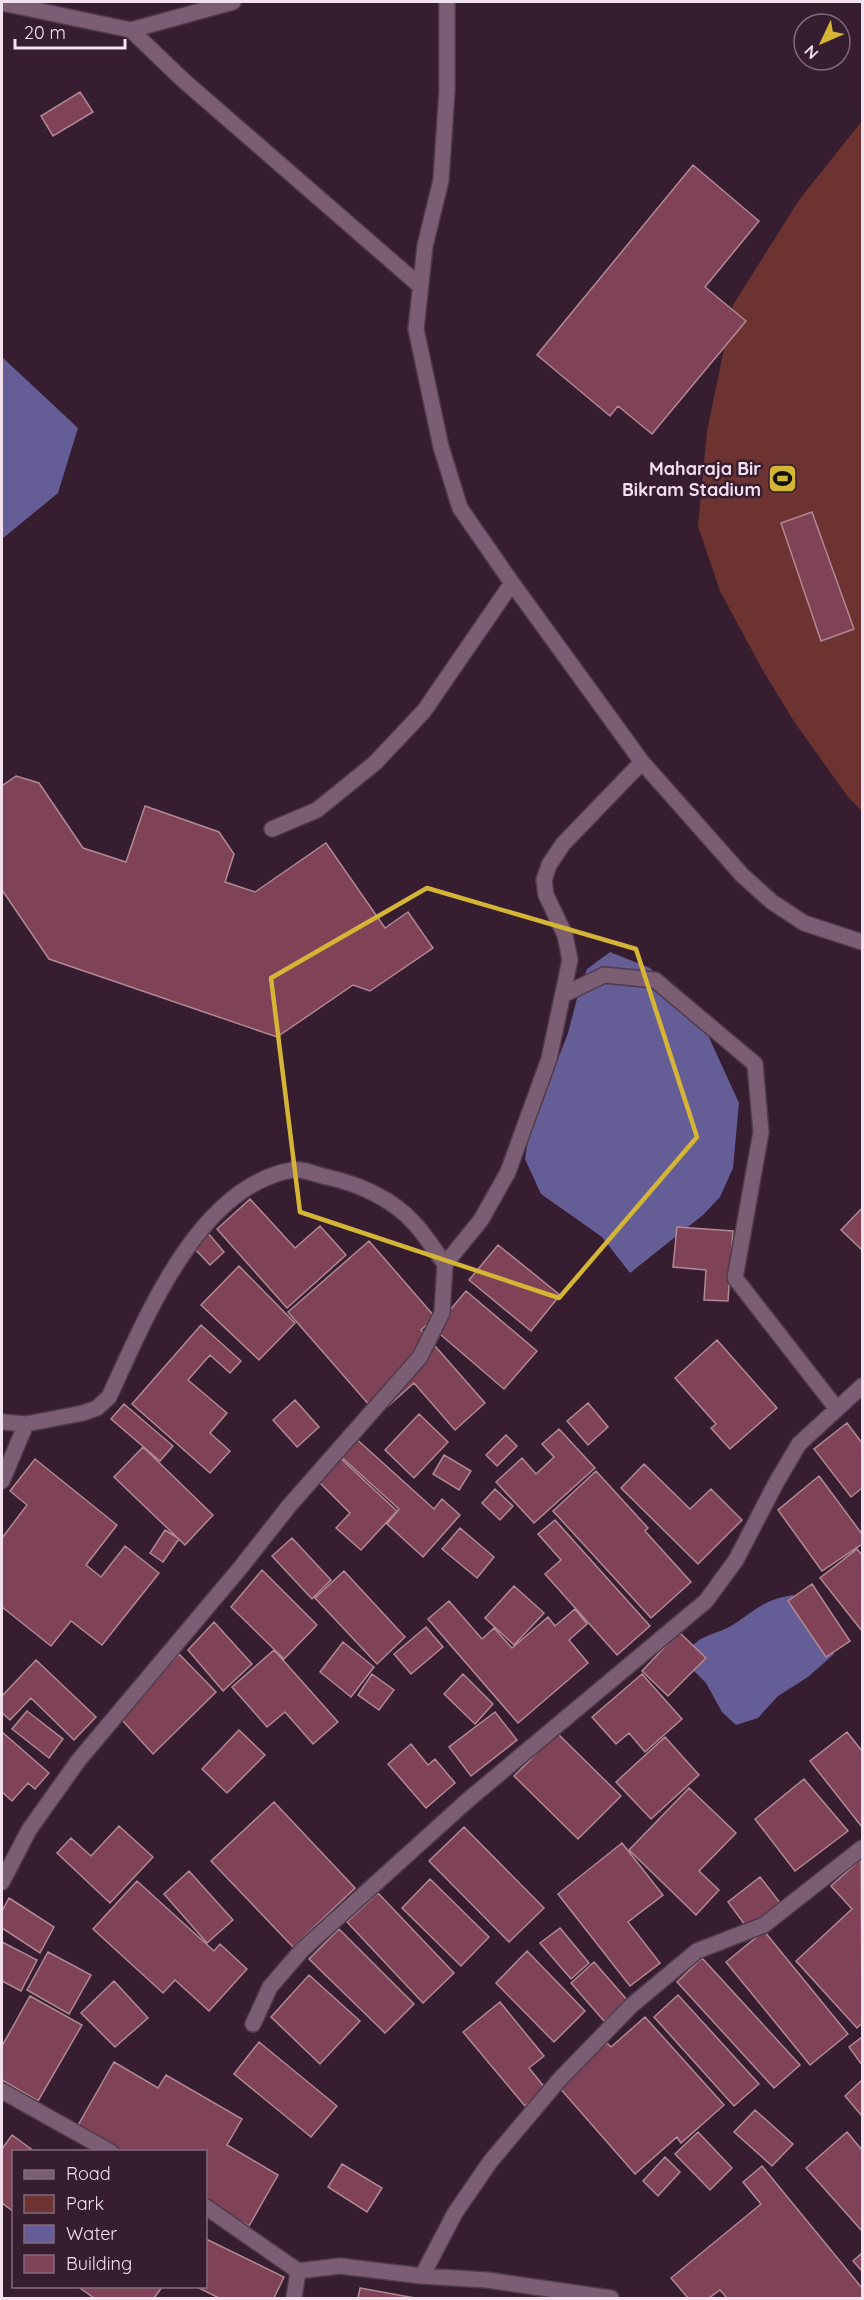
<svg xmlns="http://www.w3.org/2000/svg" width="864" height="2300" font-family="Quicksand,sans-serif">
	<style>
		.green { fill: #6d3330 }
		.water { fill: #655d96 }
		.building { fill: #804256; stroke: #b08994; stroke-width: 1.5 }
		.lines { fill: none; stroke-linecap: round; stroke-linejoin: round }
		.minor-casing { stroke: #503b4b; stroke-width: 18 }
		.minor { stroke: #7c5e74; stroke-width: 15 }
		.marked { fill: none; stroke: #d5b535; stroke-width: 4.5; stroke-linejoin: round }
		.labels { text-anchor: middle; stroke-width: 5; stroke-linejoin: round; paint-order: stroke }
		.poi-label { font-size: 18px; font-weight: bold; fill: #f3e1ed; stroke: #361d30; text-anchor: end }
	</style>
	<rect width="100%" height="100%" fill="#361d30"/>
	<!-- green -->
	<path class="green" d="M862,121V811L848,797L795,723L762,669L720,591L698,526L707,431L733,305L799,200Z"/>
	<!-- water -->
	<path class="water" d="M2,357L78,428L58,493L2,539Z
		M610,952L650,968L702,1022L739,1103L733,1168L720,1197L703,1215L630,1273L602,1237L541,1194L525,1159L529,1134L568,1033L580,987L587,969Z
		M793,1595L819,1627L834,1654L808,1677L778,1696L758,1718L736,1725L722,1712L706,1683L685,1662C692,1634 712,1637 731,1626C756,1610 762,1600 793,1595Z"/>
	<!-- building -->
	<path class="building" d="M80,92L93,112L53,136L41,116Z
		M693,165L759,221L705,287L746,321L652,434L618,406L610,416L537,355Z
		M812,512L854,629L821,641L781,523Z
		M16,776L39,783L83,848L126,862L145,806L219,832L234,854L225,882L255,892L326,843L385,928L408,912L433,948L370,991L353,985L277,1037L49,959L2,890V786Z
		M250,1199L295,1248L320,1226L346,1255L287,1308L217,1229Z
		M862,1208V1250L841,1230Z
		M677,1227L733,1231L728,1301L704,1300L706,1270L673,1267Z
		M208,1233L224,1252L210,1265L193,1247Z
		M369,1241L435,1317L421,1330L485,1403L455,1430L414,1383L378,1415L288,1312Z
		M498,1245L560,1295L531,1331L469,1280Z
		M239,1266L295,1323L259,1360L201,1305Z
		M466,1291L537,1351L504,1389L434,1329Z
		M201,1325L241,1361L230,1373L210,1355L188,1380L227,1413L210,1433L230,1451L210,1473L132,1404Z
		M717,1340L777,1408L730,1449L711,1428L716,1424L675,1378Z
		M295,1400L319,1427L297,1447L273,1420Z
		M588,1403L608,1427L588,1445L567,1421Z
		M124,1404L173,1446L160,1461L111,1419Z
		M419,1414L448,1442L414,1478L385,1450Z
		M847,1423L862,1443V1488L851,1497L814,1449Z
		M559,1429L595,1468L534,1523L496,1482L522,1458L536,1474L554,1457L542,1444Z
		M506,1435L517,1446L497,1466L486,1455Z
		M353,1436L434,1509L442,1499L460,1515L423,1557L387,1524L399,1509L337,1453Z
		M143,1447L213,1515L185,1545L114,1477Z
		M337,1455L397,1511L361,1550L336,1528L350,1513L315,1478Z
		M444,1455L471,1471L459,1490L433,1474Z
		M35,1459L117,1525L86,1565L101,1577L125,1546L159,1573L102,1645L71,1621L51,1646L2,1607V1538L27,1505L10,1491Z
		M644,1464L690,1509L711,1489L742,1520L698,1564L621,1488Z
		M596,1471L648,1528L645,1531L691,1582L651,1618L553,1511Z
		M819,1476L862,1534V1544L822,1571L778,1510Z
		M495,1489L513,1506L500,1520L482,1503Z
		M555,1520L650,1626L617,1655L545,1574L561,1560L538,1534Z
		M460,1528L494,1557L477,1578L442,1549Z
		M165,1530L179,1539L163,1562L150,1553Z
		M292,1538L331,1580L312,1599L272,1556Z
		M857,1549L862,1555V1631L820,1578Z
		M262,1570L317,1625L284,1659L231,1607Z
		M344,1571L405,1637L377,1664L315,1598Z
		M812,1584L850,1641L826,1657L788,1601Z
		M514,1586L544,1613L514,1645L485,1618Z
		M449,1601L482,1639L494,1628L512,1648L548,1617L555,1626L575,1609L587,1624L569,1640L588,1663L518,1723L428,1619Z
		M214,1622L252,1664L223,1691L188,1650Z
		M426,1627L443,1647L411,1674L394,1654Z
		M679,1632L706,1658L668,1696L642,1671Z
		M343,1642L374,1667L351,1697L320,1672Z
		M274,1650L338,1722L313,1744L285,1712L267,1727L232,1687Z
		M179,1654L216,1692L153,1754L122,1720Z
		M36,1660L96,1717L74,1740L31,1698L10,1720L2,1713V1696Z
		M372,1674L394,1690L379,1710L358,1695Z
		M463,1674L493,1704L475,1724L444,1694Z
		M642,1674L682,1719L645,1752L629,1733L616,1744L592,1717Z
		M27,1711L63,1739L49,1758L12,1729Z
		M495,1712L517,1740L471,1776L449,1747Z
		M239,1730L265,1755L227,1793L202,1769Z
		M2,1732L49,1773L35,1789L28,1783L12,1801L2,1792Z
		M847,1732L862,1751V1827L810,1761Z
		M557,1733L621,1796L578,1839L514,1776Z
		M665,1737L699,1775L651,1819L616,1782Z
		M411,1744L428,1765L435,1759L455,1783L426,1808L388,1764Z
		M804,1779L848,1831L795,1871L755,1819Z
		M689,1788L736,1833L699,1871L719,1890L696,1915L629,1850Z
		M274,1802L355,1888L293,1947L211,1861Z
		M119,1826L153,1857L110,1903L57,1853L71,1838L91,1856Z
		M464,1827L544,1908L509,1942L429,1861Z
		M622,1843L663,1895L628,1922L660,1963L630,1986L558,1894Z
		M861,1859L862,2023L857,2028L796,1961L852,1909L831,1886Z
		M189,1871L233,1920L207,1943L164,1894Z
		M760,1877L781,1904L748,1929L728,1902Z
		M430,1879L489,1937L461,1966L402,1908Z
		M137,1881L214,1951L220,1944L247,1969L209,2011L175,1980L163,1993L93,1929Z
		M378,1893L454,1973L423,2003L347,1922Z
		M9,1898L54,1927L40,1953L2,1928V1911Z
		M560,1928L589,1963L571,1979L540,1943Z
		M339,1929L414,2004L385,2033L309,1959Z
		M764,1931L848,2034L810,2065L726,1962Z
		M2,1942L37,1960L21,1991L2,1981Z
		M527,1951L585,2011L554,2042L496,1983Z
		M48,1952L91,1975L69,2014L27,1990Z
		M702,1958L800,2065L774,2088L677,1982Z
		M594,1962L628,2001L604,2021L571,1983Z
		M309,1975L360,2021L320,2064L271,2017Z
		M114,1981L148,2018L115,2047L81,2013Z
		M678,1995L759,2084L734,2106L654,2017Z
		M30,1996L82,2025L38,2101L2,2080V2046Z
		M500,2002L544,2056L529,2068L546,2089L525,2106L463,2032Z
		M645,2017L724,2105L681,2143L677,2137L635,2174L558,2086L607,2043L611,2047Z
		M862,2037V2065L849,2047Z
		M259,2042L337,2106L311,2137L234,2074Z
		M114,2062L158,2088L166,2075L242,2119L227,2145L278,2175L249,2226L206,2201V2152H120L77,2127Z
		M862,2080V2116L845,2096Z
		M755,2110L793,2144L772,2166L734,2132Z
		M698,2132L732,2168L710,2190L675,2154Z
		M847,2132L862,2150V2231L806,2168Z
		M12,2135L35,2152H14V2212L2,2203V2149Z
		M665,2157L680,2172L658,2196L643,2181Z
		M342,2164L382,2188L367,2212L328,2187Z
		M762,2166L862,2288V2298H727L720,2290L709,2298H688L671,2278L761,2204L743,2182Z
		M206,2239L284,2277L274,2298H219L195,2286H206Z
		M862,2253V2271L853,2261Z
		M77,2286H163L154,2298H94Z
		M360,2288L415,2298H358Z"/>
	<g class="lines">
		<defs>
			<path id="minor" d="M447,2V90L441,180L425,246L416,329L441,447L460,508L512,583L642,762L742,875L772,902L804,923L862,942
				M2,3L131,30L233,2
				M131,30L183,80L419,285
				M272,829L317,810L375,763L424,711L512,583
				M563,995L604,975L655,980L755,1064L761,1132L735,1278L837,1409
				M445,1264L481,1220L508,1172L549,1059L570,960L565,935L546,895L544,880L549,865L563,844L642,762
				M2,1422L26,1424L83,1413L97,1408L109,1397C145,1320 197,1187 292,1170C302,1168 317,1175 327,1177C359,1184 393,1199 415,1224C426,1236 435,1251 445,1264L442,1313L420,1357L289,1506L241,1567L78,1761L29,1830L2,1882
				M2,1481L26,1424
				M253,2024L270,1987L302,1950L468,1800L706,1601L736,1560L776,1483L799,1444L862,1386
				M2,2091L111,2152
				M206,2207L298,2271L340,2266L422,2276L487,2280L611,2298
				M422,2276L455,2213L490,2162L559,2080L632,2005L697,1951L764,1925L862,1848
				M294,2298L298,2271"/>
		</defs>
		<!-- minor casing -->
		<use href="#minor" class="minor-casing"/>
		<!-- minor -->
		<use href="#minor" class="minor"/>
	</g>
	<!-- marked area -->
	<path class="marked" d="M427,888L636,949L697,1137L559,1298L300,1212L271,978Z"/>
	<!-- icons -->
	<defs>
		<symbol id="stadium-square" viewBox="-11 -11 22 22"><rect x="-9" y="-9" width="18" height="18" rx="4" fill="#d5b535" stroke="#361d30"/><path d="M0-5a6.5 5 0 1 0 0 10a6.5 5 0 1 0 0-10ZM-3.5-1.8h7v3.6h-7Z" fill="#111"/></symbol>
	</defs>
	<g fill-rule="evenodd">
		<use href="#stadium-square" x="766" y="462" width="33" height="33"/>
	</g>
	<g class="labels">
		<!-- poi labels -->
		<g class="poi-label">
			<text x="761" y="475">Maharaja Bir<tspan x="761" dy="21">Bikram Stadium</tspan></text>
		</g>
	</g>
	<!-- border -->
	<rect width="864" height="2300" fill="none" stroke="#f3e1ed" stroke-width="6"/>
	<!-- legend -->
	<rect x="12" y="2150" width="195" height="138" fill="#361d30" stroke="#826b7c" stroke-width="1.5"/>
	<rect x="24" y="2170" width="30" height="9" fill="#7c5e74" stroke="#826b7c" stroke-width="1.5"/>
	<text x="66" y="2180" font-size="18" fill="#f3e1ed">Road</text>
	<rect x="24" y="2195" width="30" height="18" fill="#6d3330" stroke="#826b7c" stroke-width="1.5"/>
	<text x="66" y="2210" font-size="18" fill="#f3e1ed">Park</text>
	<rect x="24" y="2225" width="30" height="18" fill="#655d96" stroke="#826b7c" stroke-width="1.5"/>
	<text x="66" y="2240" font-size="18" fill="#f3e1ed">Water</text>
	<rect x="24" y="2255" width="30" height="18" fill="#804256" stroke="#826b7c" stroke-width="1.5"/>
	<text x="66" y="2270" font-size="18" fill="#f3e1ed">Building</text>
	<!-- north arrow -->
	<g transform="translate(822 42) rotate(226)"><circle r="28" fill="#361d30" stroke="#826b7c" stroke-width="1.5"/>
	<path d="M0-4.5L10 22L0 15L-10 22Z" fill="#d5b535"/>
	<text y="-9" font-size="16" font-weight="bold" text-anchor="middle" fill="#f3e1ed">N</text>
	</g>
	<!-- scale -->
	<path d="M15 39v9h110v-9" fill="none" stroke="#f3e1ed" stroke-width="3"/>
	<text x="24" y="39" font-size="18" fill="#f3e1ed" stroke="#361d30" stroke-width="4.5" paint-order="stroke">20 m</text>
</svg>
